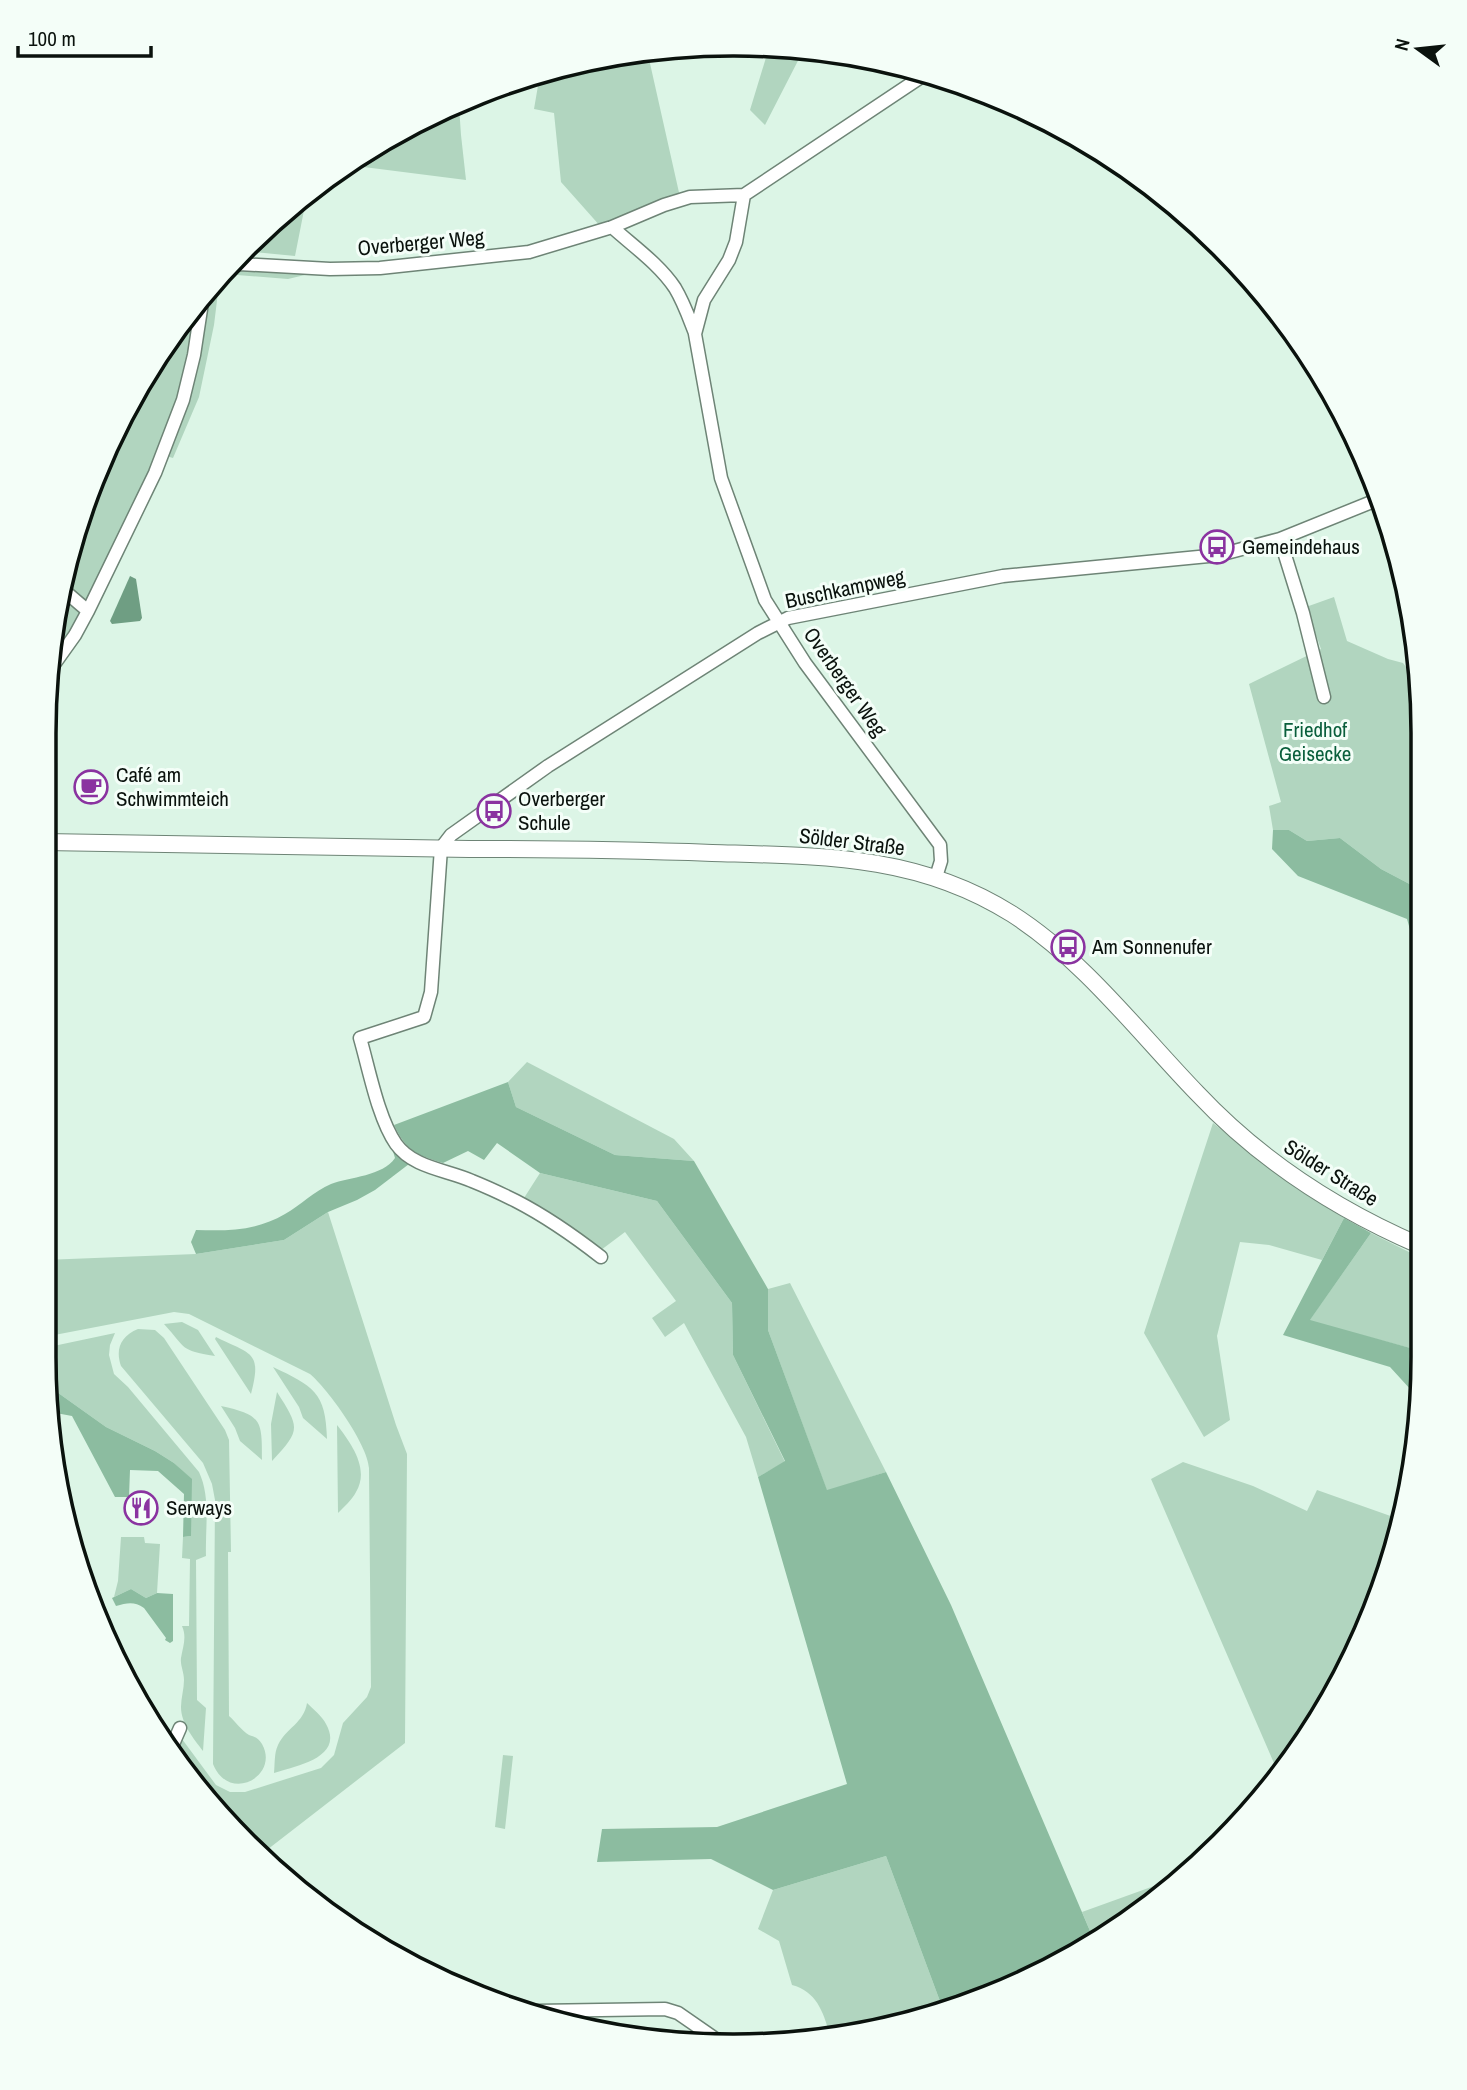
<svg xmlns="http://www.w3.org/2000/svg" width="1467" height="2090" font-family="'Archivo Narrow',sans-serif">
	<style>
		.green { fill: #b1d5bf }
		.forest { fill: #8cbca0 }
		.water { fill: #6f9e83 }
		.lines { fill: none; stroke-linecap: round; stroke-linejoin: round }
		.minor-casing { stroke: #6e8476; stroke-width: 15 }
		.major-casing { stroke: #6e8476; stroke-width: 18 }
		.minor { stroke: #fff; stroke-width: 12 }
		.major { stroke: #fff; stroke-width: 16 }
		.labels { text-anchor: middle; stroke-width: 6; stroke-linejoin: round; paint-order: stroke }
		.street-label { font-size: 21px; fill: #0a120d; stroke: #f4fef8 }
		.poi-label { font-size: 21px; fill: #0a120d; stroke: #f4fef8; text-anchor: start }
		.park-label { font-size: 21px; fill: #095e3b; stroke: #f4fef8 }
		.rim { fill: none; stroke: #0a120d; stroke-width: 3.5 }
	</style>
	<rect width="100%" height="100%" fill="#dcf5e6"/>
	<!-- green -->
	<path class="green" d="M778,45L804,49L765,125L750,110L768,51L756,46Z
		M647,50L680,197L601,227L561,182L554,113L534,109L540,74Z
		M461,103L459,106L461,135L466,180L348,165L388,136Z
		M307,195L295,256L245,251L278,215Z
		M227,270L304,271L309,274L288,279L237,275L219,284L214,325L199,397L173,458L166,456L205,293Z
		M201,297L182,400L88,608L61,586L93,480L100,478L106,454L118,435V425L136,388L187,313Z
		M59,591L83,612L51,660L57,599Z
		M1334,597L1347,641L1388,659L1403,663L1418,683L1419,889L1381,869L1340,838L1307,841L1289,830H1273L1269,806L1281,802L1249,684L1321,649L1306,607Z
		M527,1062L674,1139L694,1161L615,1155L516,1107L508,1082Z
		M1213,1123L1297,1189L1344,1218L1322,1260L1269,1245L1240,1242L1217,1336L1230,1420L1204,1437L1144,1333Z
		M540,1173L657,1201L732,1303L733,1355L785,1462L758,1477L746,1437L684,1323L665,1337L652,1318L676,1301L625,1232L601,1250L524,1198Z
		M328,1212L396,1425L407,1454L405,1743L263,1853L246,1838L173,1754L182,1739L216,1785L230,1792H245L321,1768L334,1755L343,1723L367,1697L371,1687L369,1468C368,1445 328,1389 310,1374L189,1314L174,1312L44,1337V1260L196,1254L284,1240Z
		M1371,1233L1421,1258V1351L1309,1321Z
		M790,1283L886,1472L827,1491L768,1330V1289Z
		M182,1322L198,1330L215,1356C179,1350 187,1349 164,1324Z
		M138,1329L155,1330L164,1338L225,1430L229,1440L231,1552H228L229,1716C235,1721 242,1731 249,1735C255,1737 258,1738 262,1744C280,1776 229,1804 213,1764L215,1500L212,1484L203,1463L121,1366C115,1349 121,1336 138,1329Z
		M115,1333L110,1345L109,1355L114,1374L128,1387L199,1472C211,1498 205,1527 206,1556L196,1560L197,1700L206,1708L203,1751C194,1739 181,1724 181,1707C181,1698 184,1689 184,1680C184,1672 180,1665 181,1658C183,1646 187,1637 182,1626H189L190,1559L182,1558L183,1537L191,1536V1479L174,1463L155,1451L106,1427L47,1385L44,1348Z
		M216,1337C252,1355 262,1351 251,1394L215,1339Z
		M273,1367C313,1386 326,1392 327,1439L303,1418L299,1407Z
		M277,1392C300,1428 301,1430 272,1461L271,1424Z
		M221,1406C262,1415 262,1420 262,1460L240,1441L235,1428Z
		M337,1425C351,1443 370,1469 356,1492C352,1500 344,1507 338,1513Z
		M1183,1462L1253,1486L1307,1511L1317,1490L1399,1519L1406,1499L1400,1535L1352,1661L1280,1777L1151,1479Z
		M121,1537H144L145,1543L160,1544L157,1593L146,1598L131,1589L114,1597L118,1581Z
		M307,1703C313,1709 322,1716 326,1724C345,1758 295,1766 274,1773C275,1764 274,1753 278,1745C286,1728 304,1723 307,1703Z
		M503,1755L513,1756L505,1829L495,1827Z
		M886,1856L944,2012L831,2039C824,2014 818,1992 792,1985L779,1941L758,1929L773,1890Z
		M1190,1873L1189,1875L1093,1938L1082,1912Z"/>
	<!-- forest -->
	<path class="forest" d="M1273,830H1289L1307,841L1340,838L1381,869L1419,889V936L1411,933L1407,919L1298,876L1272,849Z
		M508,1082L516,1107L615,1155L694,1161L768,1289V1330L827,1490L886,1472L951,1605L1093,1938L1038,1975L955,2010L944,2012L886,1856L773,1890L711,1859L597,1862L602,1829L717,1827L847,1784L758,1477L785,1461L733,1355L732,1303L657,1201L540,1173L497,1143L484,1160L468,1151L443,1163C415,1154 407,1152 394,1125Z
		M392,1148L409,1164L375,1190L357,1200L328,1212L284,1240L196,1254L191,1242L196,1230C228,1231 256,1231 285,1214C301,1205 314,1191 331,1184C350,1177 383,1176 395,1158Z
		M1344,1218L1371,1233L1310,1320L1421,1351L1422,1402L1390,1367L1283,1335Z
		M47,1385L106,1427L155,1451L174,1463L192,1479L191,1536L183,1537L184,1494L158,1471L130,1470L129,1497H115L72,1416L56,1413L51,1408Z
		M131,1589L146,1598L157,1593L173,1594V1641L170,1643L165,1640L166,1638L144,1608C134,1601 127,1603 116,1606L112,1598Z"/>
	<!-- water -->
	<path class="water" d="M130,576L136,579L142,618L140,621L112,624L110,621Z"/>
	<g class="lines">
		<defs>
			<path id="minor" d="M744,195L736,242L729,260L704,300L695,334L721,478L765,600L805,663L940,845L941,861L936,877
				M612,227C633,246 659,264 675,288C684,303 689,318 695,333
				M230,267L239,264L330,269L380,268L529,252L612,227L664,205L690,197L744,195L927,73
				M1280,539L1303,613L1324,697
				M60,587L88,611
				M50,670L75,635L88,611L155,473L183,400L194,355L203,296
				M601,1257C574,1236 547,1217 516,1201C502,1194 487,1187 472,1181C448,1170 413,1168 396,1144C378,1118 369,1069 360,1038L424,1017L431,992L441,848L451,835L548,766L758,633L788,618L1003,576L1219,555L1280,539L1379,499
				M170,1751L180,1728
				M536,2011L665,2009L678,2013L717,2040"/>
			<path id="major" d="M44,842C185,845 327,847 469,849C550,849 631,850 712,853C820,856 917,854 1012,914C1084,960 1138,1032 1197,1093C1260,1160 1337,1210 1421,1246"/>
		</defs>
		<!-- minor casing -->
		<use href="#minor" class="minor-casing"/>
		<!-- major casing -->
		<use href="#major" class="major-casing"/>
		<!-- minor -->
		<use href="#minor" class="minor"/>
		<!-- major -->
		<use href="#major" class="major"/>
	</g>
	<!-- icons -->
	<defs>
		<symbol id="bus-ring" viewBox="-11 -11 22 22"><circle r="9.5" fill="#f4fef8" stroke="#8a33a0" stroke-width="1.5"/><path d="M-5-6H5V4H4V6H2V4H-2V6H-4V4H-5ZM-3.5-4V0h7V-4ZM-3.5 1.2v1.5H-2V1.2ZM2 1.2v1.5H3.5V1.2Z" fill="#8a33a0"/></symbol>
		<symbol id="cafe-ring" viewBox="-11 -11 22 22"><circle r="9.5" fill="#f4fef8" stroke="#8a33a0" stroke-width="1.5"/><path d="M-5.5-4.5H6V0H3Q3 3.5 0 3.5H-2.5Q-5.5 3.5-5.5 0ZM3-3.2v2h1.7v-2ZM-6 4.5H4V6H-6Z" fill="#8a33a0"/></symbol>
		<symbol id="restaurant-ring" viewBox="-11 -11 22 22"><circle r="9.5" fill="#f4fef8" stroke="#8a33a0" stroke-width="1.5"/><path d="M-5-6h1v4h1v-4h1v4h1v-4h1v5L-1.5 .5V6h-2V.5L-5-1ZM5-6V6H3V1.5H1.5Q1.5-4 5-6Z" fill="#8a33a0"/></symbol>
	</defs>
	<g fill-rule="evenodd">
		<use href="#bus-ring" x="1198" y="528" width="38" height="38"/>
		<use href="#cafe-ring" x="72" y="768" width="38" height="38"/>
		<use href="#bus-ring" x="475" y="792" width="38" height="38"/>
		<use href="#bus-ring" x="1049" y="928" width="38" height="38"/>
		<use href="#restaurant-ring" x="122" y="1489" width="38" height="38"/>
	</g>
	<g class="labels">
		<!-- street labels -->
		<g class="street-label">
			<text transform="translate(421 243) rotate(-5)" y="7">Overberger Weg</text>
			<text transform="translate(845 589) rotate(-12)" y="7">Buschkampweg</text>
			<text transform="translate(845 682) rotate(55)" y="7">Overberger Weg</text>
			<text transform="translate(852 842) rotate(7)" y="7">Sölder Straße</text>
			<text transform="translate(1331 1173) rotate(32)" y="7">Sölder Straße</text>
		</g>
		<!-- poi labels -->
		<g class="poi-label">
			<text x="1242" y="554">Gemeindehaus</text>
			<text x="116" y="782">Café am<tspan x="116" dy="24">Schwimmteich</tspan></text>
			<text x="518" y="806">Overberger<tspan x="518" dy="24">Schule</tspan></text>
			<text x="1092" y="954">Am Sonnenufer</text>
			<text x="166" y="1515">Serways</text>
		</g>
		<!-- park labels -->
		<g class="park-label">
			<text x="1315" y="737">Friedhof<tspan x="1315" dy="24">Geisecke</tspan></text>
		</g>
	</g>
	<!-- crop -->
	<path d="M0 0H1467V2090H0ZM733 56H734A677 677 0 0 1 1411 733V1357A677 677 0 0 1 734 2034H733A677 677 0 0 1 56 1357V733A677 677 0 0 1 733 56Z" fill="#f4fef8" fill-rule="evenodd"/>
	<path class="rim" d="M733 56H734A677 677 0 0 1 1411 733V1357A677 677 0 0 1 734 2034H733A677 677 0 0 1 56 1357V733A677 677 0 0 1 733 56Z"/>
	<!-- north arrow -->
	<g transform="translate(1418 49) rotate(285)" stroke="#f4fef8" stroke-width="5" paint-order="stroke">
	<path d="M0-5L12 26L0 18L-12 26Z" fill="#0a120d"/>
	<text y="-10" font-size="19" font-weight="bold" text-anchor="middle" fill="#0a120d">N</text>
	</g>
	<!-- scale -->
	<path d="M18 46v10h133v-10" fill="none" stroke="#0a120d" stroke-width="3.5"/>
	<text x="28" y="46" font-size="21" fill="#0a120d" stroke="#f4fef8" stroke-width="5" paint-order="stroke">100 m</text>
</svg>
